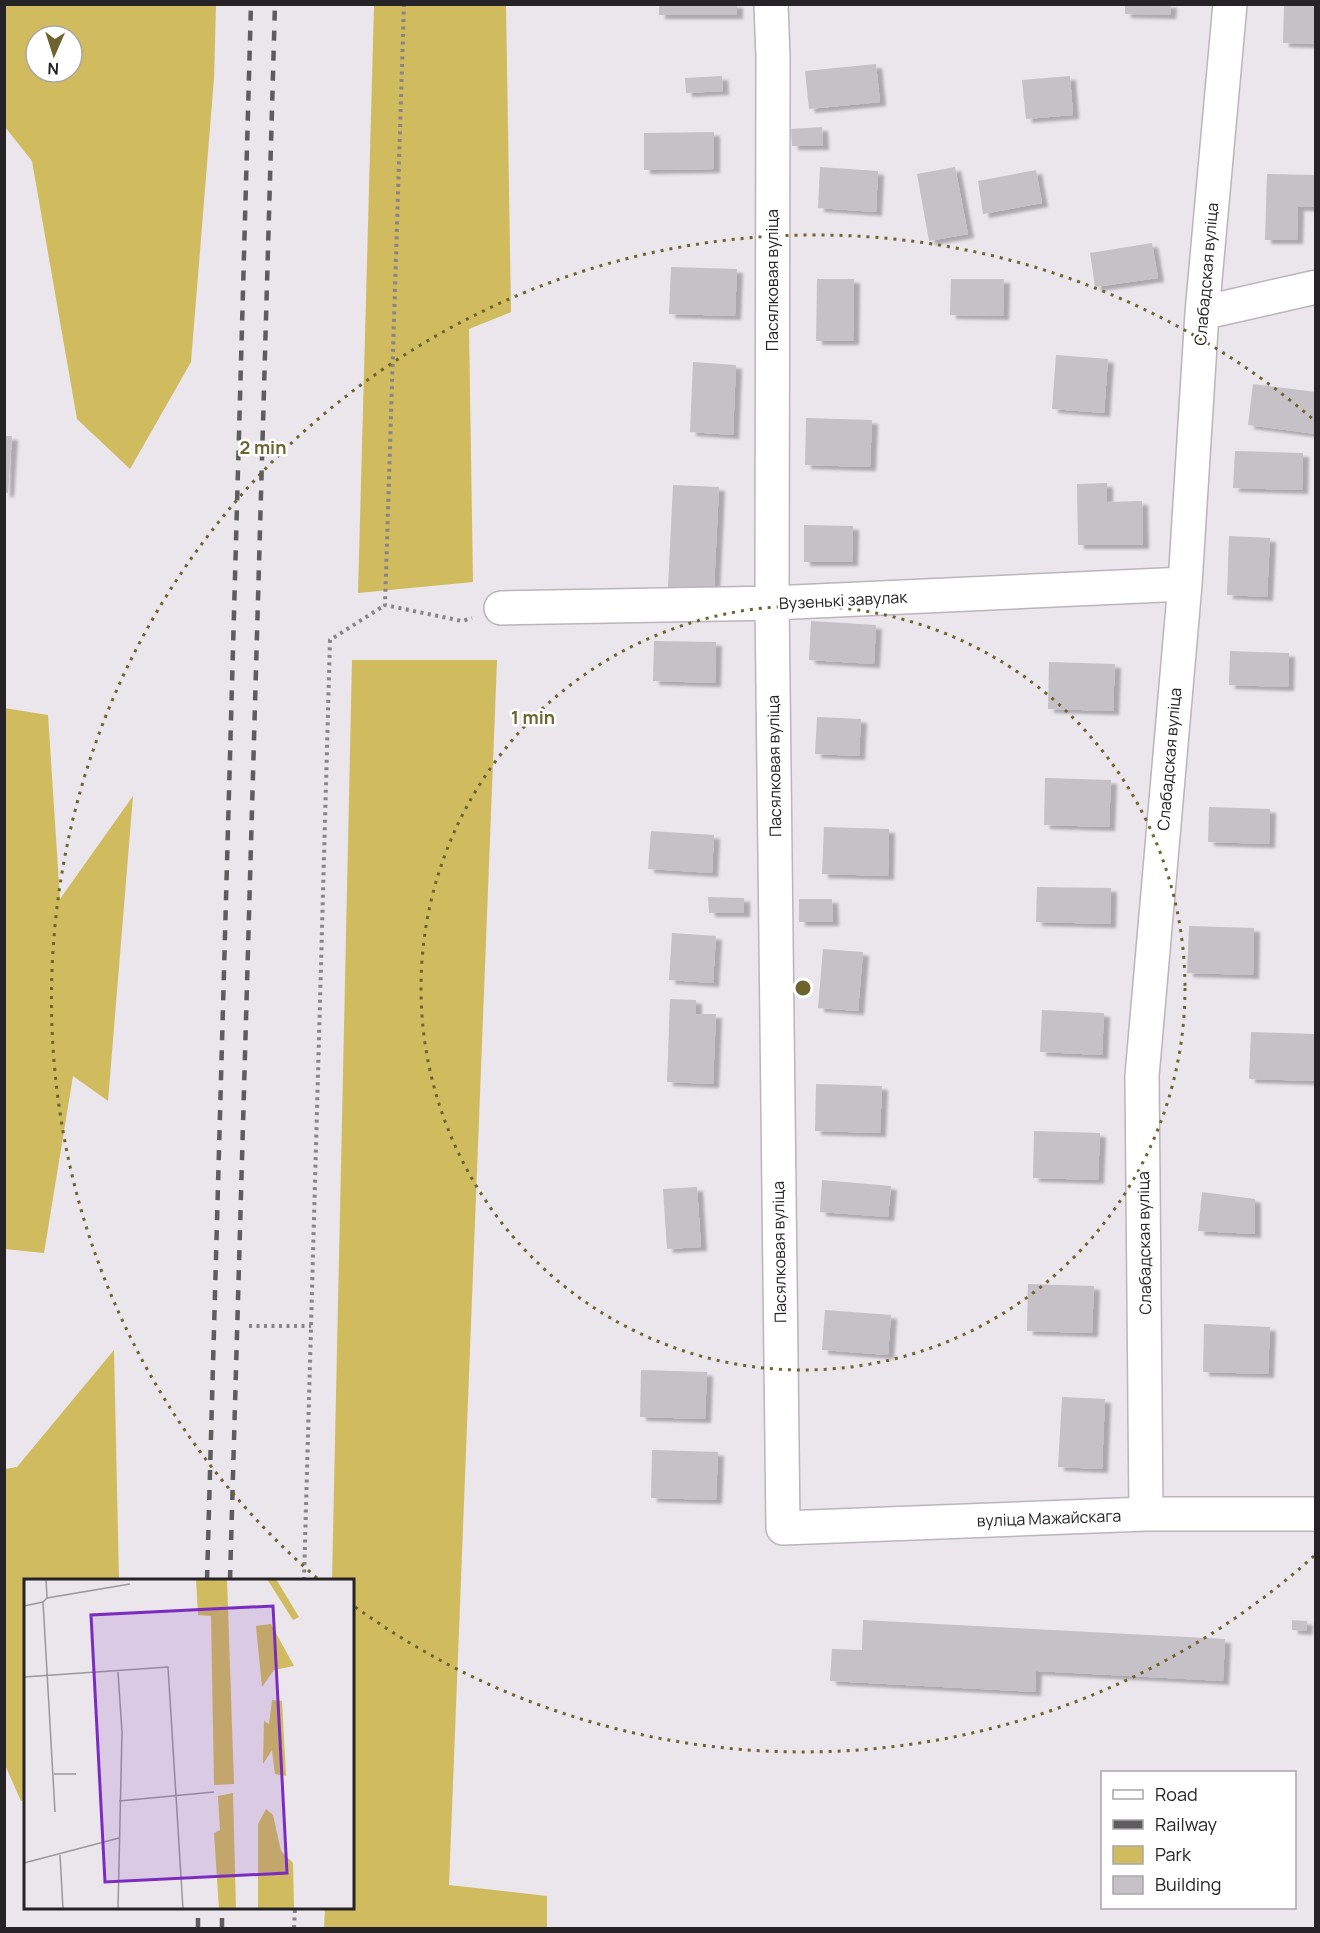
<svg xmlns="http://www.w3.org/2000/svg" width="1320" height="1933" font-family="Manrope,sans-serif">
	<style>
		.green { fill: #d0bb5e; fill-rule: evenodd }
		.building { fill: #c6c0c7; filter: url(#shadow) }
		.lines { fill: none; stroke-linecap: round; stroke-linejoin: round }
		.minor-casing { stroke: #bbb5bb; stroke-width: 36 }
		.path { stroke: #888488; stroke-width: 4; stroke-dasharray: 3 4.5; stroke-linecap: butt }
		.minor { stroke: #fff; stroke-width: 33 }
		.rail { stroke: #5f5c5f; stroke-width: 4.5; stroke-dasharray: 10 10; stroke-linecap: butt }
		.ring { fill: none; stroke: #6e632f; stroke-width: 3; stroke-dasharray: 3 6 }
		.labels { text-anchor: middle; stroke-width: 5; stroke-linejoin: round; paint-order: stroke }
		.street-label { font-size: 16px; fill: #252325; stroke: #fff }
		.inset-road { fill: none; stroke: #9c979c; stroke-width: 1.5 }
		.view { fill: #7b2cbf; fill-opacity: 0.15; stroke: #7b2cbf; stroke-width: 3 }
		.inset-edge { fill: none; stroke: #252325; stroke-width: 3 }
		.centre { fill: #6e632f; stroke: #fff; stroke-width: 3 }
		.ring-label { font-size: 18px; text-anchor: middle; font-weight: bold; fill: #6e632f; stroke: #fff; stroke-width: 5; stroke-linejoin: round; paint-order: stroke }
	</style>
	<defs>
		<filter id="shadow"><feDropShadow dx="6" dy="4" stdDeviation="1.5" flood-color="#0004"/></filter>
	</defs>
	<rect width="100%" height="100%" fill="#ebe5ec"/>
	<!-- green -->
	<path class="green" d="M4,5H216L214,78L191,362L130,469L77,419L32,161L5,127ZM36,36H72V72H36Z
		M374,5H506L511,312L469,329L473,582L358,593Z
		M352,660H497L449,1885L547,1896V1928H324L325,1908H352V1580H332Z
		M4,708L48,715L60,899L133,796L108,1101L73,1076L44,1253L5,1249Z
		M114,1350L119,1580H26V1800L21,1801L5,1765V1469L17,1467Z"/>
	<!-- building -->
	<path class="building" d="M659,4H737V15H659Z
		M1125,4H1171L1170,15L1125,14Z
		M1284,5H1316V44L1283,43Z
		M876,64L880,102L809,109L805,71Z
		M722,76L723,91L686,93L685,78Z
		M1070,76L1073,115L1026,119L1022,80Z
		M822,127L823,146H792L791,129Z
		M714,132V169L644,170V133Z
		M820,167L878,171L876,212L818,208Z
		M955,167L968,234L929,241L917,174Z
		M1036,170L1042,203L983,214L978,181Z
		M1267,174L1316,175V207H1298L1297,240H1265Z
		M1152,243L1158,278L1095,287L1090,253Z
		M671,267L737,269L735,316L669,314Z
		M817,279H854L853,341H816Z
		M951,279H1004L1003,316L950,315Z
		M1056,355L1108,359L1104,413L1052,409Z
		M693,362L736,365L733,435L690,432Z
		M1253,384L1316,392V434L1248,425Z
		M806,418L872,420L870,467L805,465Z
		M4,436H12L8,493H4Z
		M1235,451L1303,453L1302,490L1233,488Z
		M1107,483V502L1142,501L1143,545H1078L1077,484Z
		M673,485L719,487L714,589L668,587Z
		M804,525L853,526L852,562H804Z
		M1229,536L1270,538L1267,597L1227,595Z
		M811,621L876,625L874,664L809,660Z
		M654,641L716,642L715,683L653,681Z
		M1230,651L1289,653L1288,687L1229,685Z
		M1049,662L1115,664L1113,711L1048,709Z
		M817,717L861,719L859,756L815,754Z
		M1045,778L1111,780L1109,827L1044,825Z
		M1209,807L1270,809L1269,844L1208,842Z
		M824,827L889,829L888,876L822,874Z
		M651,831L714,835L712,873L648,869Z
		M1037,887L1111,888L1110,924L1036,922Z
		M708,897L744,898V913H709Z
		M799,899H832L833,922H799Z
		M1189,926L1254,928L1253,975L1187,973Z
		M672,933L716,936L713,983L669,980Z
		M823,949L863,952L858,1011L818,1008Z
		M670,999L696,1000V1014H716L713,1084L667,1082Z
		M1042,1010L1104,1013L1102,1055L1040,1052Z
		M1251,1032L1316,1034L1315,1081L1249,1079Z
		M816,1084L882,1086L880,1133L815,1131Z
		M1034,1131L1100,1133L1098,1180L1033,1178Z
		M822,1180L891,1186L888,1217L820,1212Z
		M697,1187L701,1247L667,1249L663,1189Z
		M1202,1192L1255,1199V1234L1198,1231Z
		M1028,1284L1094,1286L1092,1333L1027,1331Z
		M825,1310L891,1315L888,1355L822,1350Z
		M1204,1324L1270,1327L1268,1374L1203,1372Z
		M641,1370L707,1372L705,1419L640,1417Z
		M1062,1397L1105,1399L1102,1469L1058,1467Z
		M652,1450L718,1452L716,1500L651,1498Z
		M863,1620L1225,1639L1223,1681L1036,1671L1035,1692L830,1681L832,1649L862,1650Z
		M1292,1620L1307,1621L1306,1631L1292,1630Z"/>
	<g class="lines">
		<defs>
			<path id="minor" d="M771,4L773,57L772,603L783,1528L1146,1514H1316
				M1202,313L1316,287
				M501,608L772,603L1185,584
				M1146,1514L1142,1076L1185,584L1202,313L1230,4"/>
		</defs>
		<!-- minor casing -->
		<use href="#minor" class="minor-casing"/>
		<!-- path -->
		<path class="path" d="M404,4L385,605L462,621L472,618
			M249,1326H311
			M304,1580L330,640L385,605
			M294,1928L295,1908"/>
		<!-- minor -->
		<use href="#minor" class="minor"/>
		<!-- rail -->
		<path class="rail" d="M207,1580L251,4
			M230,1580L275,4
			M198,1928V1908
			M222,1928V1908"/>
	</g>
	<!-- distance rings -->
	<g class="ring">
		<circle cx="803" cy="988" r="382"/>
		<path d="M1314 1556A764 764 0 0 1 354 1606M317 1578A764 764 0 1 1 1314 420"/>
	</g>
	<g class="labels">
		<!-- street labels -->
		<g class="street-label">
			<text transform="translate(1206 274) rotate(-85)" y="6">Слабадская вуліца</text>
			<text transform="translate(772 280) rotate(-90)" y="6">Пасялковая вуліца</text>
			<text transform="translate(843 600) rotate(-3)" y="6">Вузенькі завулак</text>
			<text transform="translate(1169 759) rotate(-85)" y="6">Слабадская вуліца</text>
			<text transform="translate(774 766) rotate(-91)" y="6">Пасялковая вуліца</text>
			<text transform="translate(1144 1243) rotate(-91)" y="6">Слабадская вуліца</text>
			<text transform="translate(779 1252) rotate(-91)" y="6">Пасялковая вуліца</text>
			<text transform="translate(1049 1518) rotate(-2)" y="6">вуліца Мажайскага</text>
		</g>
	</g>
	<!-- overview -->
	<g transform="translate(24 1579)">
		<rect width="330" height="330" fill="#ebe5ec"/>
		<path d="M172,0H203L210,205L190,206L187,37L174,36ZM243,0H252L275,38L269,41ZM247,45L270,87L250,91L238,108L232,47ZM248,121L258,122L262,197L251,195L248,171L239,185L240,142L245,145ZM209,214L212,330H195L190,254L196,251L194,217ZM242,230L249,236L257,272L269,284L270,330H234V245Z" fill="#d0bb5e"/>
		<path class="inset-road" d="M22,0L23,19L19,23L31,233M23,19L106,5M0,27L19,23M94,93L98,153L94,330M0,98L144,88L159,330M30,195H52M95,222L190,213M36,276L39,330M0,284L95,259"/>
		<path class="view" d="M249,27L263,294L81,303L67,36Z"/>
		<rect width="330" height="330" class="inset-edge"/>
	</g>
	<circle cx="803" cy="988" r="9" class="centre"/>
	<g class="ring-label">
		<text x="263" y="454">2 min</text>
		<text x="533" y="724">1 min</text>
	</g>
	<!-- border -->
	<rect width="1320" height="1933" fill="none" stroke="#252325" stroke-width="12"/>
	<!-- legend -->
	<rect x="1101" y="1771" width="195" height="138" fill="#ffffff" stroke="#a8a7a8" stroke-width="1.5"/>
	<rect x="1113" y="1790" width="30" height="9" fill="#ffffff" stroke="#a8a7a8" stroke-width="1.5"/>
	<text x="1155" y="1801" font-size="18" fill="#252325">Road</text>
	<rect x="1113" y="1820" width="30" height="9" fill="#5f5c5f" stroke="#a8a7a8" stroke-width="1.5"/>
	<text x="1155" y="1831" font-size="18" fill="#252325">Railway</text>
	<rect x="1113" y="1846" width="30" height="18" fill="#d0bb5e" stroke="#a8a7a8" stroke-width="1.5"/>
	<text x="1155" y="1861" font-size="18" fill="#252325">Park</text>
	<rect x="1113" y="1876" width="30" height="18" fill="#c6c0c7" stroke="#a8a7a8" stroke-width="1.5"/>
	<text x="1155" y="1891" font-size="18" fill="#252325">Building</text>
	<!-- north arrow -->
	<g transform="translate(54 54) rotate(183)"><circle r="28" fill="#ffffff" stroke="#a8a7a8" stroke-width="1.5"/>
	<path d="M0-4.5L10 22L0 15L-10 22Z" fill="#6e632f"/>
	<text y="-9" font-size="16" font-weight="bold" text-anchor="middle" fill="#252325">N</text>
	</g>
</svg>
